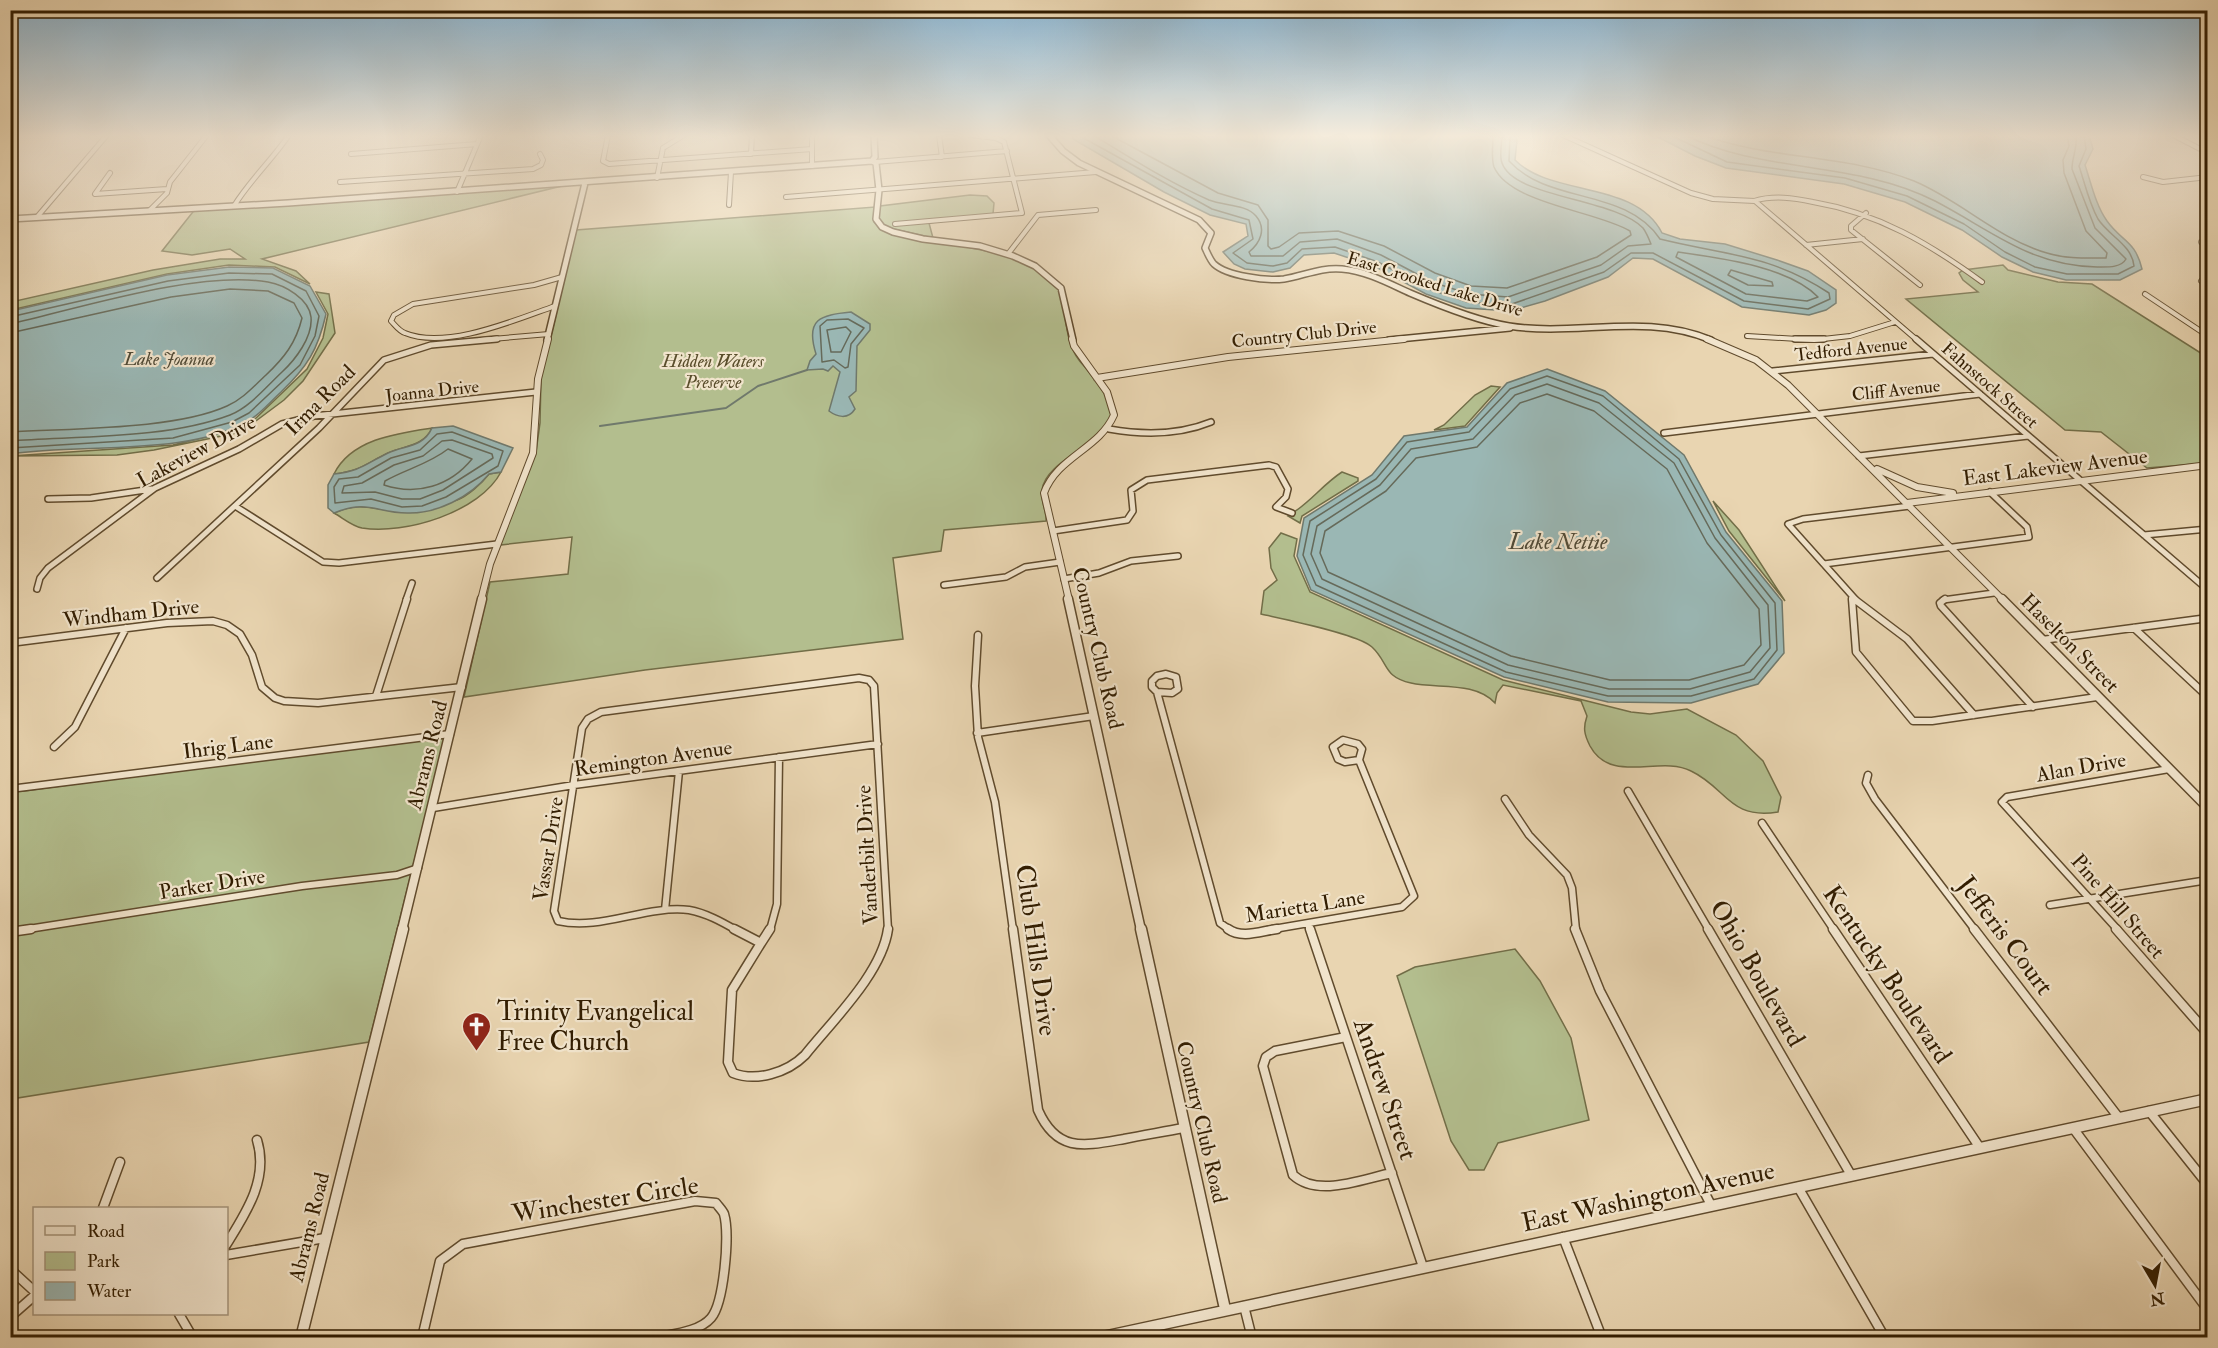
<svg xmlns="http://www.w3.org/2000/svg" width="2218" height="1348" font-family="'IM FELL Double Pica',serif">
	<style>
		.green { fill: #b3be8e; stroke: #726e48; stroke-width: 1.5 }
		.water { fill: #9ab7b4; stroke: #70796c; stroke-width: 1.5 }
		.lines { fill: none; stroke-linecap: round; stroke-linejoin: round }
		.shore { stroke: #666a5a; stroke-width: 1.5 }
		.stream { stroke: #70796c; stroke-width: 2 }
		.minor-far3-casing { stroke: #604b2d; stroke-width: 6 }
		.minor-far2-casing { stroke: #604b2d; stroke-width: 8 }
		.minor-far1-casing { stroke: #604b2d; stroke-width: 9 }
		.minor-casing { stroke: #604b2d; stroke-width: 11 }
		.tertiary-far3-casing { stroke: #604b2d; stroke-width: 8 }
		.tertiary-far2-casing { stroke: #604b2d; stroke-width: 8 }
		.tertiary-far1-casing { stroke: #604b2d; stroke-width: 11 }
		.tertiary-casing { stroke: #604b2d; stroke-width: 13 }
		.minor-far3 { stroke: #f1e4cc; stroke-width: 4 }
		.minor-far2 { stroke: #f1e4cc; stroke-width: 5 }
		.minor-far1 { stroke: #f1e4cc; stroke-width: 6 }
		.minor { stroke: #f1e4cc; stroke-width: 8 }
		.tertiary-far3 { stroke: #f1e4cc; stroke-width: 5 }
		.tertiary-far2 { stroke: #f1e4cc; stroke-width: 6 }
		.tertiary-far1 { stroke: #f1e4cc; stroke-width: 8 }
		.tertiary { stroke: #f1e4cc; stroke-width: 10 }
		.labels { text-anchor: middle; stroke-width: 4.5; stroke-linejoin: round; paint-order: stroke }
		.far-street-label { font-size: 18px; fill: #321d01; stroke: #f1e4cc }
		.far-water-label { font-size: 18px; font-style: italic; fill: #514b37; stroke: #f1e4cc }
		.far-park-label { font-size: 18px; font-style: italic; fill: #594d2b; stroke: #f1e4cc }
		.street-label { font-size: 21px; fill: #321d01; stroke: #f1e4cc }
		.water-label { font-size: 22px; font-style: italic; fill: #514b37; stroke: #f1e4cc }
		.near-street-label { font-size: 26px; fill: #321d01; stroke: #f1e4cc }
		.near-poi-label { font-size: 26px; fill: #321d01; stroke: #f1e4cc; text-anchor: start }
	</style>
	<rect width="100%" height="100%" fill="#e9d5b1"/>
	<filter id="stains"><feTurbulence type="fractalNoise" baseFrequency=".00333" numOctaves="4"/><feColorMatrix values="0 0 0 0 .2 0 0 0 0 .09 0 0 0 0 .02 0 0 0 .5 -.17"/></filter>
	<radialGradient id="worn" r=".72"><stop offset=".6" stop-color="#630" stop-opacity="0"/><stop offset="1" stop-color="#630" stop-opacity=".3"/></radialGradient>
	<!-- green -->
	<path class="green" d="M562,186L262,259L296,271L310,284L275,267L229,265L167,274L11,310V302L153,270L220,259H245L230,249L192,255L162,251L196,208Z
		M970,195L987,196L994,203L993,214L929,223L933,238L885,227L878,218L880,206Z
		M875,207L874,222L884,231C924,244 1040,247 1059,290C1068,313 1063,339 1079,360C1089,373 1120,405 1109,423C1094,447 1045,463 1042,490C1040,500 1047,511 1046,521L944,530L941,551L893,558L903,639L645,670L464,697L490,582L568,574L572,537L500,545L536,452L540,423L541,378L576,230Z
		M2003,265L2008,270L2058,282L2092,284L2207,357V463L2147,468L2101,432L2065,430L1906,299L1978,292L1963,280L1959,273L1963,270Z
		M316,292L329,294L335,333L303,381L284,400L241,432L154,450L117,455L11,456L173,445L236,429L255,419L307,369L323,338L328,314Z
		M1491,386L1500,387L1465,426L1434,430L1444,425L1475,395Z
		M432,428C423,447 405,445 388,453C365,464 361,471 334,474C351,439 398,433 432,428Z
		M501,472C480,512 405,535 362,528C352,526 343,518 334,513C357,503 365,507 388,510C401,511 444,505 457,500C468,496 482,483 489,474Z
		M1342,472L1358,478V481L1302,516L1300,523L1288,516C1309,504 1322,485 1342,472Z
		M1713,501L1739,530L1785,601L1729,531Z
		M1281,533L1297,539L1294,556L1310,592L1503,680L1631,712L1650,714L1687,709L1736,735L1763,761L1781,797L1778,812C1729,820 1727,788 1691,771C1660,755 1611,785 1590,746C1584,734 1583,728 1587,716L1581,701L1503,685L1497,693L1495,703C1475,681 1437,689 1411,683C1383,677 1389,663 1372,647C1359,634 1283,619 1261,614L1264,591L1277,580L1271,568L1269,548Z
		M446,734L369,1042L11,1099V790L24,791Z
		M1515,949L1540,981L1571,1038L1589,1120L1498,1143L1484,1170H1469L1451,1141L1397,976L1415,967Z"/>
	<!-- water -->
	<path class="water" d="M1072,135H1515L1517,140L1515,160C1551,197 1635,180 1662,233L1680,239L1725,244L1777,260L1808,271L1836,290V303L1826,310L1809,315L1742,307L1653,259L1633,258L1608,277L1545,301L1510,311L1466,308L1426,294L1376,267L1334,253L1304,255L1290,268L1273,272L1245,269L1234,264L1223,252L1248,236L1246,224L1210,215L1164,192L1073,139Z
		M1654,135H2089L2093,149L2085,165C2091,183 2096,206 2107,221C2122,242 2135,240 2142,269L2120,280H2066L2033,272L2002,257L1962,230L1905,202L1844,184L1726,168L1695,156Z
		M229,267L273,268L310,286L326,314C318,350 307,367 281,392C271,401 261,413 250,420C188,457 82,443 11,454V311L167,275Z
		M851,312L870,324V330L857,346L856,391L849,397L855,409C848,420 837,417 829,411L840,372L833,366L828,371L823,369L807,370L810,361L816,354C805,319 820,315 851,312Z
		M1547,369L1605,391L1684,455L1726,532L1782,601L1784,653L1758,684L1691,703L1608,702L1504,677L1311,590L1297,556L1304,518L1372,475L1404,436L1467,427L1507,383Z
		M453,426L513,448L501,472L489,474C470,497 437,514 407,513C376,513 369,499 334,513L328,508V485L334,474C361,471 365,464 388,453C405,445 423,448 432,428Z"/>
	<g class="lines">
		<!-- shore -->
		<path class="shore" d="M1078,135L1212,209L1249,220L1253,239L1233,253L1247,263L1273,266L1287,263L1302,249L1335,247L1378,262L1429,289L1467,302L1509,305L1604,272L1631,253H1653L1744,301L1808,309L1830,299L1829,293C1770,254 1724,255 1660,239C1625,187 1549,205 1509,161L1510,135
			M1093,135C1131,158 1168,182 1209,200C1224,206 1246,204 1256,216C1267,229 1260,243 1249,252L1251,256H1283L1300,242L1337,239L1381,255L1432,282L1469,294L1508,297L1601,265L1628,246L1651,244C1649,239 1646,232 1643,228C1614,198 1514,198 1502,163C1499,156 1502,143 1502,135
			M1110,135L1218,193L1258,205L1268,220V246L1271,249L1279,247L1299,233L1338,231L1384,246L1435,273L1471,286L1507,288L1597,257L1631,235L1630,231C1597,211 1510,204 1494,167C1491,159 1493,144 1493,135
			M1670,135L1727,162L1845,178L1907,196L1964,224L2005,252L2035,267L2067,274H2118L2134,266C2132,245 2109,236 2098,219C2089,203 2085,184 2079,166L2086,149L2084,135
			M1685,135C1762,174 1855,160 1935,201C1991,230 2030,266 2097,267C2107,267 2121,268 2126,259L2095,228L2072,169C2072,156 2078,148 2076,135
			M1703,135C1770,160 1846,154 1914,181C1960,200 1998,239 2047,253C2066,259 2086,258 2106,258L2107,253L2086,231L2064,173L2063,160L2069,146L2067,135
			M1678,252C1719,258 1788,266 1818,297L1807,301L1746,294L1676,257Z
			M1731,270L1772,282L1773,286L1748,285L1728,275Z
			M10,317L168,281L229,273L272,274L306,291L319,316L315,336L300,365L249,413L232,422L173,438L10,448
			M848,319L864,328L851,344L848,367L845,368L834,360L822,362L820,326L827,320Z
			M10,324C80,308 200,270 268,282C285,285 309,299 311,317C313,337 295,360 282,372C266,387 250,407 230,415C167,439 78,436 10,441
			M846,327L851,332L841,352H831L827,330Z
			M10,333L171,297L230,289L268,291L294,303L302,318C296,343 284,358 266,375C254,386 243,399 227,406C174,430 71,428 10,432
			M1547,376L1603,396L1679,459L1721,535L1775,603L1777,650L1754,679L1691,696H1608L1506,672L1316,585L1303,555L1310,521L1376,479L1407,442L1469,432L1510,389Z
			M1547,384L1599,403L1674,463L1715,538L1768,605L1770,648L1750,672L1690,689H1609L1508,665L1322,579L1311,554L1317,526L1380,485L1411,449L1473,439L1515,395Z
			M1547,394L1594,411L1667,469L1707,543L1759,609L1761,645L1744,665L1689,680H1610L1511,656L1328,572L1320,553L1325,531L1386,491L1416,458L1477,447L1520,403Z
			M452,432L503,451L498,466L446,497L422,506L402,507L371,499L335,503L334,487L339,479L358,477L391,458L420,450L437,434Z
			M452,440L492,454L493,458L443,490L420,499H402L375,492L342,493L344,486L362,483L394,465L423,456L442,441Z
			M448,449L472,459C450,486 417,496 384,485L385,481C406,469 429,464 448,449Z"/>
		<!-- stream -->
		<path class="stream" d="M600,426L726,408L758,386L807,370"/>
		<defs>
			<path id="minor-far3" d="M608,135L603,161L609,164L812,149
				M812,135V166
				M939,135L942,157
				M1563,135L1691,193L1713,199L1755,201L1917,340
				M2173,135L2208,153
				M351,154L477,144
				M751,154L752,135
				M875,162L1007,151
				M110,173L95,194L167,189
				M2143,177L2163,182L2208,177
				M657,178L663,148L684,135
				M340,182L533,169L541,165L543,160L540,154
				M457,192L481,135
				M786,197L1096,172
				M1754,201C1774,195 1794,198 1813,202C1878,213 1930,244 1982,282
				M729,205L731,172
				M234,206C250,180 272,160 289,135
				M150,210L167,193L170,182L207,135
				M1866,213L1851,226V230L1920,285
				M37,217L107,135
				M895,224L1022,213L1004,142L996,138L970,135
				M2201,242L2208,241
				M1806,245L1863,239
				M1008,254L1038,215L1096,210
				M2201,281L2208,285
				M2145,294L2208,336
				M555,306C515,320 446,350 405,333C399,331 395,325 391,321L394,315L413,304L534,285L562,277
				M1747,336L1814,340L1850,336L1895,322
				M480,340L549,334"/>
			<path id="minor-far2" d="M1795,339H1824
				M1916,339L2208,590
				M1773,371L1933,354
				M1109,429C1143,435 1179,435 1211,422
				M1664,433L1980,394
				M1859,456L2028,436
				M48,499L91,498L152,489
				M235,506L323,562L339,563L497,544
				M1053,531L1127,520L1133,511L1131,490L1147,480L1269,465L1276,467L1288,489L1286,497L1276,507L1292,513
				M2144,535L2208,529
				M1824,564L2029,537L2027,527L1990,492
				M157,578L319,428L384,360L431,345L497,339
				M1064,579L1099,573L1131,561L1178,556
				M944,585L1006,577L1025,567L1060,562
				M37,589L40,578L48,568L155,488L239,449L282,424L314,416L536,392
				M1852,597V600
				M406,600L412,583
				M1856,600L1788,524L1803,519L1910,506
				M1943,600L1994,593"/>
			<path id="minor-far1" d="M1852,599L1856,652L1913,721H1932L2097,697
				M1854,599L1907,639L1974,715
				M1945,599L1940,603L1941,606L2033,707
				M2134,628L2208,697
				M978,635L975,686L978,737L995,802L1013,930
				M2042,640L2208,618
				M10,643L167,623L213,621L227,625L240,634L252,655L262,687L275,698L284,701L318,703L462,687
				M1166,674L1176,677L1178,689L1172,693L1157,692L1152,687V681L1157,676Z
				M1157,692L1220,923L1230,930
				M376,696L407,599
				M977,733L1094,716
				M1343,740L1358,744L1362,749L1359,760L1345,762L1338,759L1333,747Z
				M54,747L75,727L126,628
				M1868,775L1866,783L1875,799L1975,930
				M10,789L450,734
				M1628,791L1709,930
				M1505,799L1529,835L1567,875L1572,888L1576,930
				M433,808L574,785L878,744
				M1762,823L1834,930
				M2050,905L2208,880
				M665,910L679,771
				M1308,924L1310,930
				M22,930L302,886L397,875L418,868
				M736,930C722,922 706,913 689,910C645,905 601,931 558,921L554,911L582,728L588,719L601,712L859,678L869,680L874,686L888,930
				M770,930L777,904L779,757
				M1268,930L1402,907L1414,896L1359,760
				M2118,930L2002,802L2007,797L2169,769"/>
			<path id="minor" d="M734,929L761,943
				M1013,929L1038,1110C1057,1153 1084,1146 1124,1139C1143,1135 1163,1132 1183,1128
				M1228,929C1242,939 1261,931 1277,929
				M1310,929L1423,1267
				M1575,929L1600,991L1711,1205
				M1708,929L1851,1175
				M1833,929L1980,1148
				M1974,929L2119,1118
				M2116,929L2208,1034
				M10,932L31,929
				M761,943L732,990L728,1062L733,1073C756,1082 787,1073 805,1055C833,1020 882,973 888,929
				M761,943L770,929
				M1346,1037L1275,1051L1266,1057L1263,1066L1293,1175C1318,1198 1362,1179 1392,1173
				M2149,1111L2208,1185
				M2073,1128L2208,1310
				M1798,1187L1885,1338
				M103,1208L120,1162
				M1563,1237L1602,1338
				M226,1245C246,1213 269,1179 257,1140
				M226,1255L325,1238
				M10,1269L34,1291
				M1244,1306L1252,1338
				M179,1314L193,1338
				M10,1317L34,1296
				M422,1338L440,1261L463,1244L695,1201L716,1203C718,1206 723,1211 724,1214C730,1234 724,1303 711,1318C699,1332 672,1334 655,1338"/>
			<path id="tertiary-far3" d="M1049,135L1063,151L1079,163L1199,220L1211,233L1205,248C1207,252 1210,260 1214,264C1227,276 1266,281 1284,279C1303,276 1321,267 1342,269C1366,271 1388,283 1410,293C1438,305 1478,321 1509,326C1577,337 1644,312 1711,340
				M872,161L875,157L874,135
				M10,219L288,203L872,161L876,163L879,190L876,219L882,227L893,232L923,239L980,246L1013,256L1035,266L1061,288L1073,340
				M547,340L585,183
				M1389,340L1510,328"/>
			<path id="tertiary-far2" d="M1707,339L1756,360L1788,385L2003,600
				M1097,378L1228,357L1404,339
				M1877,469L1917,487L1953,493
				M1907,503L2208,465
				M481,600L490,564L533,453L538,379L548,339
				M1069,600L1044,493C1057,457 1099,449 1114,415L1107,392L1074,346L1072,339"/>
			<path id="tertiary-far1" d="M1068,599L1141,930
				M2002,599L2208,808
				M402,930L482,599"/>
			<path id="tertiary" d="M1141,929L1225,1309
				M301,1338L403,929
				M1098,1338L2208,1099"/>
		</defs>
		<!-- minor-far3 casing -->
		<use href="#minor-far3" class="minor-far3-casing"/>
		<!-- minor-far2 casing -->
		<use href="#minor-far2" class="minor-far2-casing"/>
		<!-- minor-far1 casing -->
		<use href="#minor-far1" class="minor-far1-casing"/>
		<!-- minor casing -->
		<use href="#minor" class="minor-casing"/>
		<!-- tertiary-far3 casing -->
		<use href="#tertiary-far3" class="tertiary-far3-casing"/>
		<!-- tertiary-far2 casing -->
		<use href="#tertiary-far2" class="tertiary-far2-casing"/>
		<!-- tertiary-far1 casing -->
		<use href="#tertiary-far1" class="tertiary-far1-casing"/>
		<!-- tertiary casing -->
		<use href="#tertiary" class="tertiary-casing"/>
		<!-- minor-far3 -->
		<use href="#minor-far3" class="minor-far3"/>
		<!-- minor-far2 -->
		<use href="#minor-far2" class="minor-far2"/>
		<!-- minor-far1 -->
		<use href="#minor-far1" class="minor-far1"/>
		<!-- minor -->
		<use href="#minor" class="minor"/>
		<!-- tertiary-far3 -->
		<use href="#tertiary-far3" class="tertiary-far3"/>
		<!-- tertiary-far2 -->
		<use href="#tertiary-far2" class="tertiary-far2"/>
		<!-- tertiary-far1 -->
		<use href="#tertiary-far1" class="tertiary-far1"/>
		<!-- tertiary -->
		<use href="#tertiary" class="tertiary"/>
	</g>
	<!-- sky -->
	<linearGradient id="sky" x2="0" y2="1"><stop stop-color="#89b5d3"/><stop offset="0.42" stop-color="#f5ecdc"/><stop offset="1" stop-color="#f5ecdc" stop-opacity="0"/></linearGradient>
	<rect width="2218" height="324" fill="url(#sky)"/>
	<!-- icons -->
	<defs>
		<symbol id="church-pin" viewBox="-11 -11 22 30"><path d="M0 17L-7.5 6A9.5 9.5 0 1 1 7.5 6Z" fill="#8f2418" stroke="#f1e4cc"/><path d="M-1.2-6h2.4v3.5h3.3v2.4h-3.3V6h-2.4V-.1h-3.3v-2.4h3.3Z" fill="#fff"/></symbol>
	</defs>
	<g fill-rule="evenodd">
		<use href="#church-pin" x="460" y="1010" width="33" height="45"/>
	</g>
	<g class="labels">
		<!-- far-street labels -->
		<g class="far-street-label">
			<text transform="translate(1435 284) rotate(17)" y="6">East Crooked Lake Drive</text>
			<text transform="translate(1304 334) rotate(-6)" y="6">Country Club Drive</text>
			<text transform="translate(1851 349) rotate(-6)" y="6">Tedford Avenue</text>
			<text transform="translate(1990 385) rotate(41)" y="6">Fahnstock Street</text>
			<text transform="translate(1896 390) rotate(-6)" y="6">Cliff Avenue</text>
			<text transform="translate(432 391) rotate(-6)" y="6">Joanna Drive</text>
		</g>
		<!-- far-water labels -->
		<g class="far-water-label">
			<text x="169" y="365">Lake Joanna</text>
		</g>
		<!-- far-park labels -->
		<g class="far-park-label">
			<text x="713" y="367">Hidden Waters<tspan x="713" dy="21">Preserve</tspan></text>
		</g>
		<!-- street labels -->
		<g class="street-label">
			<text transform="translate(320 400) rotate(-45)" y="7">Irma Road</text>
			<text transform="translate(196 451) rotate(-28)" y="7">Lakeview Drive</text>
			<text transform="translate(2055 467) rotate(-7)" y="7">East Lakeview Avenue</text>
			<text transform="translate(131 613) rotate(-6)" y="7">Windham Drive</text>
			<text transform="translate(2070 643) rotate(45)" y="7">Haselton Street</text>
			<text transform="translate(1098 648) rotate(77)" y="7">Country Club Road</text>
			<text transform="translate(228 746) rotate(-7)" y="7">Ihrig Lane</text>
			<text transform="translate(427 755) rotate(-76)" y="7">Abrams Road</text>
			<text transform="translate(653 758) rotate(-8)" y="7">Remington Avenue</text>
			<text transform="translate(2081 767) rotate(-10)" y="7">Alan Drive</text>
			<text transform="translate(548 849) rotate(-81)" y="7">Vassar Drive</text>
			<text transform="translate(867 855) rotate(-93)" y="7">Vanderbilt Drive</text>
			<text transform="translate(212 884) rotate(-9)" y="7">Parker Drive</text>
			<text transform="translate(1305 906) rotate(-9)" y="7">Marietta Lane</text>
			<text transform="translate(2118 906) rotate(49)" y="7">Pine Hill Street</text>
			<text transform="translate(1202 1122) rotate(77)" y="7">Country Club Road</text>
			<text transform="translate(309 1227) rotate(-76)" y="7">Abrams Road</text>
		</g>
		<!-- water labels -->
		<g class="water-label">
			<text x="1558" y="549">Lake Nettie</text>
		</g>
		<!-- near-street labels -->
		<g class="near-street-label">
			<text transform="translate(2006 935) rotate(53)" y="9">Jefferis Court</text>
			<text transform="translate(1037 950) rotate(82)" y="9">Club Hills Drive</text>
			<text transform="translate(1758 973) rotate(60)" y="9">Ohio Boulevard</text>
			<text transform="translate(1888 974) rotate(56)" y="9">Kentucky Boulevard</text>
			<text transform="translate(1386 1089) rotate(71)" y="9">Andrew Street</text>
			<text transform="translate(1648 1196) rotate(-12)" y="9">East Washington Avenue</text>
			<text transform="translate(605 1199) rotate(-9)" y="9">Winchester Circle</text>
		</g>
		<!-- near-poi labels -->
		<g class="near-poi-label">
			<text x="497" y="1020">Trinity Evangelical<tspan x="497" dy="30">Free Church</tspan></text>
		</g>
	</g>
	<!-- margin -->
	<rect width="2218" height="1348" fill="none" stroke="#e9d5b1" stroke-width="36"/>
	<rect x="12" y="12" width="2194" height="1324" fill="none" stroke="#321d01" stroke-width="3"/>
	<rect x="18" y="18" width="2182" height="1312" fill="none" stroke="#321d01" stroke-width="1.5"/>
	<!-- legend -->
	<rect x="33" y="1207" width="195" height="108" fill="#f1e4cc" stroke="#a5947b" stroke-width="1.5"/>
	<rect x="45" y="1226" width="30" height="9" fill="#f1e4cc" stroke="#a5947b" stroke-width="1.5"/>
	<text x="87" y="1237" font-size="18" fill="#321d01">Road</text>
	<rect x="45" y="1252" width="30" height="18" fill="#b3be8e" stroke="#a5947b" stroke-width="1.5"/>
	<text x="87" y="1267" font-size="18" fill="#321d01">Park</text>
	<rect x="45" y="1282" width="30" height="18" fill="#9ab7b4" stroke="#a5947b" stroke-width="1.5"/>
	<text x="87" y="1297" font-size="18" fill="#321d01">Water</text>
	<!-- north arrow -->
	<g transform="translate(2155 1285) rotate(170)" stroke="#f1e4cc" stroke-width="4.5" paint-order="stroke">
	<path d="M0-4.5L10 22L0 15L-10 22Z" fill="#321d01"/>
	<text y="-9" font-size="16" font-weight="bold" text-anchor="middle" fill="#321d01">N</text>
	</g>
	<rect width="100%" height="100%" filter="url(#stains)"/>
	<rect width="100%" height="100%" fill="url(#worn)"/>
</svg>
